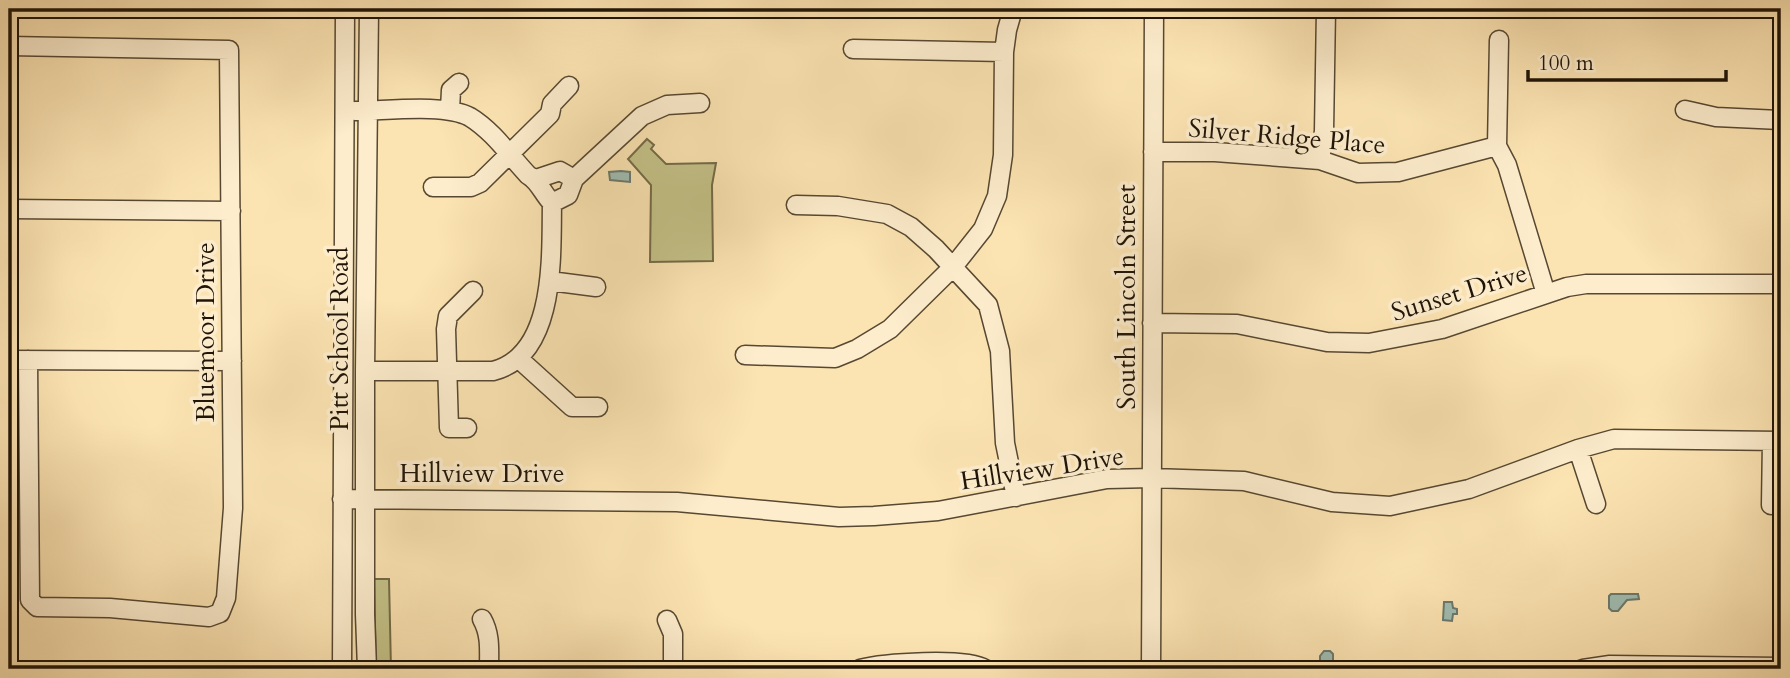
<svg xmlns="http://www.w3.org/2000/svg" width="1790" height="678" font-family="Cardo,serif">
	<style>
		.green { fill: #c4c288; stroke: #726b48; stroke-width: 2 }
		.water { fill: #a0beb3; stroke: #6c7a6e; stroke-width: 2 }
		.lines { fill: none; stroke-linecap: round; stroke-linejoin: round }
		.minor-casing { stroke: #564832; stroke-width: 21 }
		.minor { stroke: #fdedcd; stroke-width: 18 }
		.labels { text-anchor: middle; stroke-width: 7; stroke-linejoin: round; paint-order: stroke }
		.street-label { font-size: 26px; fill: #1f1407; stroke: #fdedcd }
	</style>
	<rect width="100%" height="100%" fill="#fce4b2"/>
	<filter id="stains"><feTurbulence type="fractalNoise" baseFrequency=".00286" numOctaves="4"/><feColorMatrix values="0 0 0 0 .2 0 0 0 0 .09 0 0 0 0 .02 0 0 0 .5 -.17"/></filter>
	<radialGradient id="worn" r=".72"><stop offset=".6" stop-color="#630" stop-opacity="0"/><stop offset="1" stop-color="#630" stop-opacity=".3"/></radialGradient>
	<!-- green -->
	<path class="green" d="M647,139L654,145L651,149L666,164L716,163L712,185L713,261L650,262L651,185L628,159Z
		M374,579H389L391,669H376Z"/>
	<!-- water -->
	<path class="water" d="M621,171L630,172V182L610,180L609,172Z
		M1611,594H1638L1639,599L1627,600L1618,611H1612L1609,608V596Z
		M1444,602H1452L1453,608L1457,609V614H1453L1452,621L1443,620Z
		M1324,651H1330L1333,654V665L1331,669H1320V656Z"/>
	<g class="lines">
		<defs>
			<path id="minor" d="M1499,40L1497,146L1507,165L1546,294
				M9,46L229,50L233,508L226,598L220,613L209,617L110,608L37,607L30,600L28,360
				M853,49L1004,52
				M450,110L451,90L459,83
				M1685,110L1716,117L1781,120
				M355,111C385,111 445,103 470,117C493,131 510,156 528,175C539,181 543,194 552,203C551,253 557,355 493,371H365
				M1153,152H1215L1320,160L1358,173L1398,172L1497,146
				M1320,160L1324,131L1326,9
				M536,179L560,171L574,179
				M433,187H471L480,183L550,114L552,104L569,86
				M552,203L568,195L574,179L642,116L667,105L700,103
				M796,205L838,206L887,214L911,227L936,249L988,305L1000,351L1005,443L1016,497
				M9,209L231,211
				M550,281L596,287
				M1152,323L1237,324L1327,342L1369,343L1442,329L1567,287L1586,284H1781
				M745,355L835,358L857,349L890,329L953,267L983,229L997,196L1003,155L1004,52L1007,30L1013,9
				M519,359L572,407H598
				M9,360L232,361
				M467,428H449L446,329L448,316L473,291
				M1578,449L1596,504
				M342,499L677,502L839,517L874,516L938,511L1107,479L1152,478L1244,481L1332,502L1390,506L1469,489L1578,449L1614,439L1781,441
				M1771,505L1772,441
				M482,619C491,635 489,651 489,669
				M667,620L673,634V669
				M342,669L345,9
				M367,669L365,614V371L369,9
				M860,669C883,663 965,657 985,669
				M1151,669L1154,9
				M1583,669L1610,665L1781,667"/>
		</defs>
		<!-- minor casing -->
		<use href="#minor" class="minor-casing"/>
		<!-- minor -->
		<use href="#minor" class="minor"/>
	</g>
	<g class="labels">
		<!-- street labels -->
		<g class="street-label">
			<text transform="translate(1287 136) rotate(5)" y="9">Silver Ridge Place</text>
			<text transform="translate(1459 292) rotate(-17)" y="9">Sunset Drive</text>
			<text transform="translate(1126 297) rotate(-90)" y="9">South Lincoln Street</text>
			<text transform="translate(205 332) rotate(-90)" y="9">Bluemoor Drive</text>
			<text transform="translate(339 339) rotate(-90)" y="9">Pitt School Road</text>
			<text transform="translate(1042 468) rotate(-9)" y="9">Hillview Drive</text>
			<text x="482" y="482">Hillview Drive</text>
		</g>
	</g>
	<!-- margin -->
	<rect width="1790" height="678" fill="none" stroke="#fce4b2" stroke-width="35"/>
	<rect x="10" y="10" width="1769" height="657" fill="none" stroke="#1f1407" stroke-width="3.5"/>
	<rect x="18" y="18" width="1755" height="643" fill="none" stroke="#1f1407" stroke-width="2"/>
	<!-- scale -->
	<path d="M1528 70v10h198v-10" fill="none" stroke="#1f1407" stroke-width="3.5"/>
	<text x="1538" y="70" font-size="21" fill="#1f1407" stroke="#fdedcd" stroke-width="5" paint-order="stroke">100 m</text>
	<rect width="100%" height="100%" filter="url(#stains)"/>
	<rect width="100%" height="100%" fill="url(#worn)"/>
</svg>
